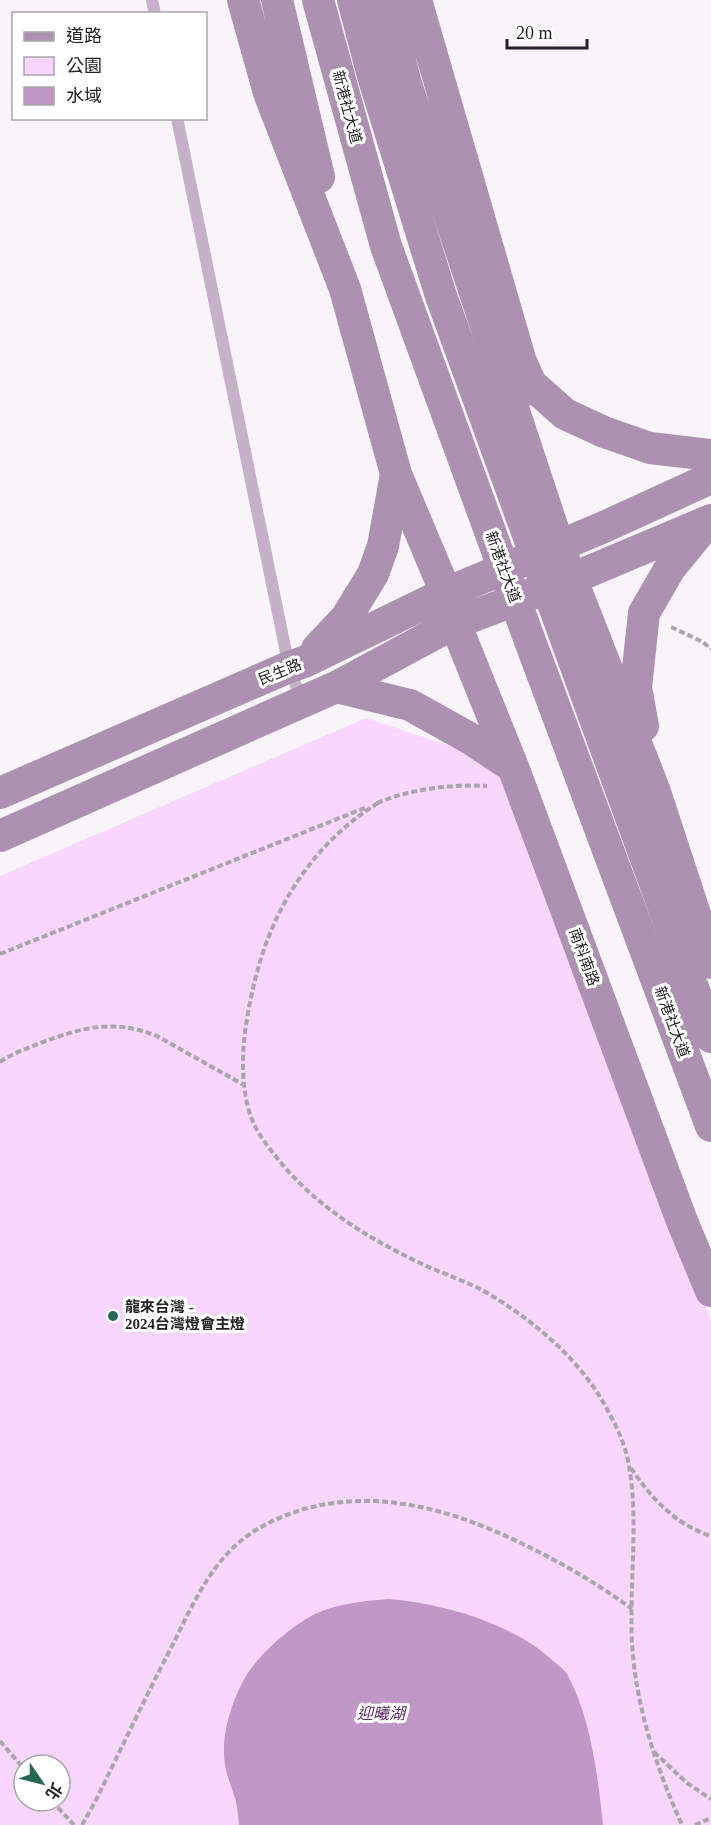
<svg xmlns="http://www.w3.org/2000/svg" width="711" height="1825" font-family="'Times New Roman','Noto Sans TC',serif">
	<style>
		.green { fill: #f8d6fd; fill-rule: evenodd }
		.water { fill: #c197c7 }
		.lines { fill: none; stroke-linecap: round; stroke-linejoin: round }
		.path { stroke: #a9a5aa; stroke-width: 4; stroke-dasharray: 6 3; stroke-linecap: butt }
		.lane { stroke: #c5b2c8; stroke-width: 12 }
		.secondary { stroke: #ad91b1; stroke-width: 32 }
		.secondary-bridge { stroke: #ad91b1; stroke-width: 32 }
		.poi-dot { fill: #266755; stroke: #fff; stroke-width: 2 }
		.labels { text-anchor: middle; stroke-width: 6; stroke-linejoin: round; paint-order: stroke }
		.street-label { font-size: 15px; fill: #242224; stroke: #fff }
		.poi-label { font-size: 15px; font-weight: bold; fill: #242224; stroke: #fff; text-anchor: start }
		.water-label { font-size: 16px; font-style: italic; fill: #5a2862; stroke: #fff }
	</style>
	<rect width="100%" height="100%" fill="#f9f3fa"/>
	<!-- green -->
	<path class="green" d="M366,718L513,767L711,1320V1825H0V876ZM24,1765H60V1801H24Z"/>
	<!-- water -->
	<path class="water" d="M389,1599C442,1603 510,1623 550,1658C555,1663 563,1668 567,1674C591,1717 598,1777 603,1825H239C238,1818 238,1810 236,1802C231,1784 223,1769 224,1749C224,1726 234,1696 246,1676C261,1652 296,1621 322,1611C343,1603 366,1601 389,1599Z"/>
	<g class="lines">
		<!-- path -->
		<path class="path" d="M671,627L703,642L711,649
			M377,803C411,789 450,784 487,786
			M378,803C314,843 273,906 255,980C245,1021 237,1069 249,1111C255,1132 269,1148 282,1164C320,1209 368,1238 420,1263C443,1274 467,1281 489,1294C537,1323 584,1363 609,1413C618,1429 626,1447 629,1466C639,1521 629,1586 632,1643C636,1707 656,1767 682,1825
			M0,954L367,807
			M0,1062C13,1053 28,1048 43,1042C84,1027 115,1019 157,1036L244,1085
			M631,1468C651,1498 676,1525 711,1536
			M0,1741L24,1769
			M654,1752L687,1783L711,1799
			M52,1801L74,1825
			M82,1825L95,1802C121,1749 146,1696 173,1644C189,1612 205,1576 230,1551C251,1529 276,1518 304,1509C381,1488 455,1511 523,1544C562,1563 598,1584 632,1609
			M695,1825L711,1818"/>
		<!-- lane -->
		<path class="lane" d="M152,0L155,14
			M177,118L289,667L302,701"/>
		<!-- secondary -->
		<path class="secondary" d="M243,0L269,93L345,289L396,474L446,593L455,623L513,767L682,1221L711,1291
			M277,0L319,177
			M385,0L406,84L559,547L654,789L711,963
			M416,0L520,359L526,390
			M522,364L531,384L565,414L604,432L650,448L711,455
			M317,649L346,618L373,574L383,546L396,474
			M336,687L410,705L471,739L513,767
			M643,726L636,687L644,613L670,568L706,524
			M0,793L289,667L304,662L446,593L604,527L711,478
			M0,836L336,687L455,623L571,579L711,520"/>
		<!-- secondary-bridge -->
		<path class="secondary-bridge" d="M318,0L386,246L530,641L711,1126
			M353,0L373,76L441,296L711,1037"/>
	</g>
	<!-- markers -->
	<circle class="poi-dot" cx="113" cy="1316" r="6"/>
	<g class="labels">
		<!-- street labels -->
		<g class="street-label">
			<text transform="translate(347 107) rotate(75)" y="5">新港社大道</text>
			<text transform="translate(503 567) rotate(70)" y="5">新港社大道</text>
			<text transform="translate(280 672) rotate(-22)" y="5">民生路</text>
			<text transform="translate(584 957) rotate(70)" y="5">南科南路</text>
			<text transform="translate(672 1022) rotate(70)" y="5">新港社大道</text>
		</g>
		<!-- poi labels -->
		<g class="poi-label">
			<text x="125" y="1312">龍來台灣 -<tspan x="125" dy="17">2024台灣燈會主燈</tspan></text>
		</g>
		<!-- water labels -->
		<g class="water-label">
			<text x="381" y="1719">迎曦湖</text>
		</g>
	</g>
	<!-- legend -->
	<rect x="12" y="12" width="195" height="108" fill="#ffffff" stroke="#a7a7a7" stroke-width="1.5"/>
	<rect x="24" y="32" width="30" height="9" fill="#ad91b1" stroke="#a7a7a7" stroke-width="1.5"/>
	<text x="66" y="42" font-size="18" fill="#242224">道路</text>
	<rect x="24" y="57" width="30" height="18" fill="#f8d6fd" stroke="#a7a7a7" stroke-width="1.5"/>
	<text x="66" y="72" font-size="18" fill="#242224">公園</text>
	<rect x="24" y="87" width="30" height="18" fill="#c197c7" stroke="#a7a7a7" stroke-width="1.5"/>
	<text x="66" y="102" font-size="18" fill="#242224">水域</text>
	<!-- north arrow -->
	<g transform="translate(42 1783) rotate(125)"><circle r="28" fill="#ffffff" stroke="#a7a7a7" stroke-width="1.5"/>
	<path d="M0-4.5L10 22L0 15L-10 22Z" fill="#266755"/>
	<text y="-9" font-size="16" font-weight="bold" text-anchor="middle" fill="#242224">北</text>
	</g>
	<!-- scale -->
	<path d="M507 39v9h80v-9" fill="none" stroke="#242224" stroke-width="3"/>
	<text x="516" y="39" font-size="18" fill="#242224" stroke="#ffffff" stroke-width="4.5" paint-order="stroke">20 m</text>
</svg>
